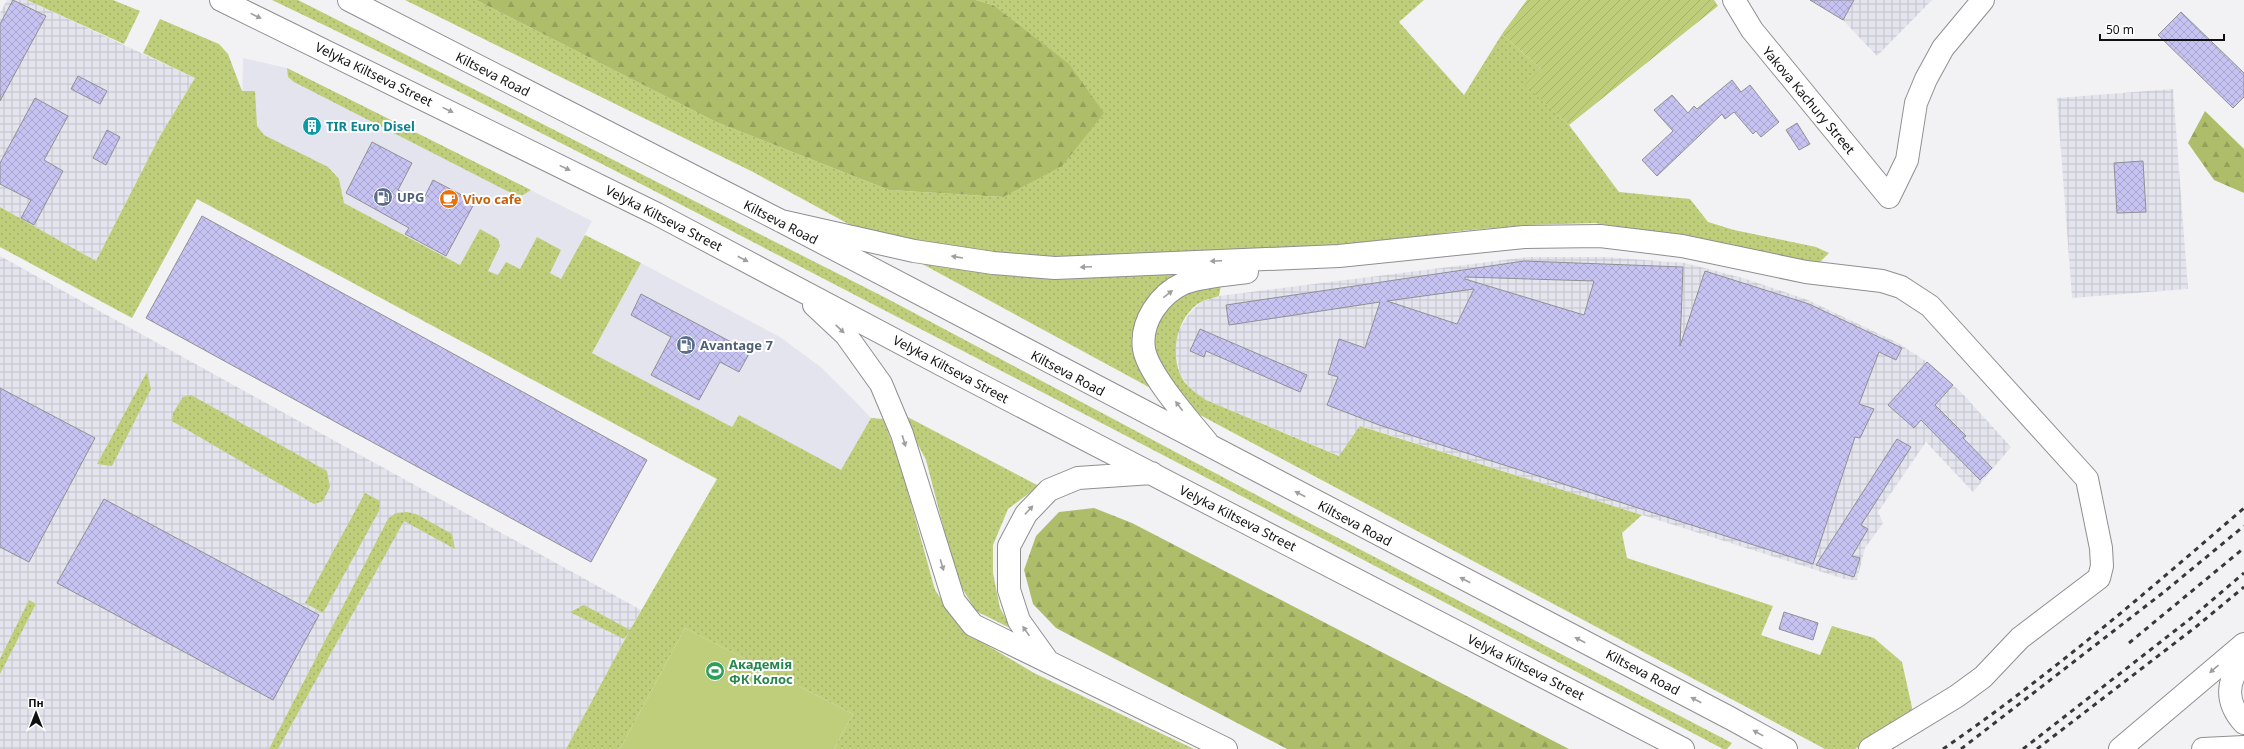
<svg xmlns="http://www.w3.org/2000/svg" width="2244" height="749" font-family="'Noto Sans',sans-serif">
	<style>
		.built { fill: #e4e4ee }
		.industrial { fill: url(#industrial-grid) }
		.grass { fill: url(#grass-dots) }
		.forest { fill: url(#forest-firs) }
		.garden { fill: url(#garden-furrows) }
		.pitch { fill: #bfce7a }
		.building { fill: url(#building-cross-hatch); stroke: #909093; fill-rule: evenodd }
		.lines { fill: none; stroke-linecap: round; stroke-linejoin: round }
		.minor-casing { stroke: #8f8f92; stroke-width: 24 }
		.major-casing { stroke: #8f8f92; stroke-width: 24 }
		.highway-casing { stroke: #8f8f92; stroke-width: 24 }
		.minor { stroke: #fff; stroke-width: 22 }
		.major { stroke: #fff; stroke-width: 22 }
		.highway { stroke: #fff; stroke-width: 22 }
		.rail { stroke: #383839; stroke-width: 3; stroke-dasharray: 5 5; stroke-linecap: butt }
		.oneway { fill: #9f9fa0 }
		.labels { text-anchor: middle; stroke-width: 4; stroke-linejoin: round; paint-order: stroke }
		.street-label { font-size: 13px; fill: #101011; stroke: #fff }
		.culture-label { font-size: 13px; font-weight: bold; fill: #0d838f; stroke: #fff; text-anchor: start }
		.service-label { font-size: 13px; font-weight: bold; fill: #4e5e75; stroke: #fff; text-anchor: start }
		.food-label { font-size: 13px; font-weight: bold; fill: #c56008; stroke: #fff; text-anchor: start }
		.leisure-label { font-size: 13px; font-weight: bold; fill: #27864d; stroke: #fff; text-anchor: start }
	</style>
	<defs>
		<pattern id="industrial-grid" width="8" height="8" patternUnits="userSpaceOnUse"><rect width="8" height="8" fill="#e4e4ee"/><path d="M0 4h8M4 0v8" fill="none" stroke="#c3c3cb"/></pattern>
		<pattern id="grass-dots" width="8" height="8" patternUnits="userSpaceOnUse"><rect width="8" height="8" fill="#bfce7a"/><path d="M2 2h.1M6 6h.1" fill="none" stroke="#a3b068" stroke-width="1.8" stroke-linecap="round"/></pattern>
		<pattern id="forest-firs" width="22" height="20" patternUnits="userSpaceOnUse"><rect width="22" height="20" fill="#aebd6a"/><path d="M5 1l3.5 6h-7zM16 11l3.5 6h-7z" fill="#95a15b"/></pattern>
		<pattern id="garden-furrows" width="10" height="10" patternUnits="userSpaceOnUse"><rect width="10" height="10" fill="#bfce7a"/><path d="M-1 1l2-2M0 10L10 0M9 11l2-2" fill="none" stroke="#a3b068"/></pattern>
		<pattern id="building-cross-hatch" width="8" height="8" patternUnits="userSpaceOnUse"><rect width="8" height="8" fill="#c6c3f2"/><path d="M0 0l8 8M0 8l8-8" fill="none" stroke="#a9a6ce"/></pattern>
	</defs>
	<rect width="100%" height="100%" fill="#f2f2f5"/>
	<!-- built -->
	<path class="built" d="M243,58L287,68L592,221L551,299L528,301L241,148Z
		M641,263L780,337L822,368L854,400L871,418L841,471L739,415L732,427L592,353Z"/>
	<!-- industrial -->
	<path class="industrial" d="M7,0H27L195,78L160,136L96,261L0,207V13Z
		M1810,0H1932L1877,56L1843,20Z
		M2173,89L2188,289L2072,298L2057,98Z
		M0,256L641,610L566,749H0Z
		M1527,257H1605L1685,263L1743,278L1808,300L1898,343L1927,362L1960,391L2011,447L1973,492L1926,442L1878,512L1883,523L1865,548L1857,580L1844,579L1361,426L1340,456L1206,400L1190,389L1180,374L1175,350L1178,332L1189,314L1201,302L1219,296Z"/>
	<!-- grass -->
	<path class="grass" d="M27,0H113L140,11L124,44Z
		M272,0H298L886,298L1292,514L1732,743L1727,749H1723C1443,601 1162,454 880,308C678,203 477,98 272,0Z
		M405,0H476L716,122L889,190L1003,197L993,5L976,0H1424L1399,22L1464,95L1502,34L1541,69L1526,85L1569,125L1619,192L1690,199L1708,222L1734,230L1816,247L1829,253L1818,264L1595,223L1528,225L1459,231L1340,249L1223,275L1219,296C1214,298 1207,299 1201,302C1178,315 1170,350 1180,374C1185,386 1196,393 1206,400L1339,456L1360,426L1642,515L1622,533L1627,558L1773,606L1761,635L1820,655L1832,626L1874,638L1902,662L1913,712L1855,749H1825L1215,423L753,172Z
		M160,19L219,44L228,54L242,91H255L257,126L264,135L328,167L339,179L344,203L460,265L480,229L498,239L500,246L488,271L498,275L506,262L520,269L537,237L561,250L550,273L561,279L585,235L641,263L592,353L732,427L739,415L841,470L871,418L883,419L900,463L935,590L963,631L1034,673L1194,749H834L853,714L685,628L620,749H566L630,630L624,639L570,612L584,605L630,630L717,479L197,199L132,318L0,247V207L96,261L160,136L195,78L143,53Z
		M287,68L531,190L523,195L513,194L294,82L288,77Z
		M147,372L151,389L112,466L97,464Z
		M191,395L327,471L330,487L323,501L314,504L172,421L173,413L183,397Z
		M902,414L1039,486L1008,509L993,545V573L1000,608L1012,629L976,611L957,580L926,460Z
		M365,493L380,501L379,511L323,613L305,603Z
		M407,512L416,514L452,534L455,549L404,521L278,749H269L388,519L396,513Z
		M29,600L36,604L0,674V659Z"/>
	<!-- forest -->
	<path class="forest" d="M476,0H976L993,5L1069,64L1104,113L1062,166L1003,197L889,190L716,122Z
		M2205,111L2244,149V193L2214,180L2188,143Z
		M1094,508L1132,523L1569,749H1287L1056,628L1033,604L1024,570L1036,536L1059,512Z"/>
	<!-- garden -->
	<path class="garden" d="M1527,0H1714L1718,6L1569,125L1525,85L1541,69L1502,34Z"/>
	<!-- pitch -->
	<path class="pitch" d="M685,628L853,714L834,749H620Z"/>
	<!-- building -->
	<path class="building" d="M13,0L46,16L0,101V24Z
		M1810,0H1854L1843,20Z
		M2181,12L2244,73V97L2233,108L2158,35Z
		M78,76L107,91L100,104L71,89Z
		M1732,80L1741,92L1750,85L1779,122L1761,137L1756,131L1753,134L1734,112L1725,119L1722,114L1657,176L1642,160L1673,131L1654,110L1672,95L1688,113L1694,106L1697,109Z
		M35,98L68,116L44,160L63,171L34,225L21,218L31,200L0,184V163Z
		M1797,123L1810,144L1799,150L1786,130Z
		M107,130L120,137L106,165L93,158Z
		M372,142L412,163L398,190L422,202L433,180L475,202L446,256L405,234L409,228L346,193Z
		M2143,161L2146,212L2117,213L2114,163Z
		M202,216L647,460L591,562L146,318Z
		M1524,261L1683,267L1680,346L1705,271L1809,304L1902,348L1896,360L1879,352L1859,404L1874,409L1860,438L1855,437L1813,564L1379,425L1327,405L1338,377L1328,374L1339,339L1365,348L1380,302L1229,325L1226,305ZM1465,277L1594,281L1584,315L1465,279ZM1474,289L1457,324L1387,301Z
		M641,294L750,352L739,372L720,362L699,400L651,375L671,337L631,315Z
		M1200,329L1307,375L1300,392L1206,351L1204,357L1190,351Z
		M1927,362L1953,385L1935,405L1966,436L1963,438L1992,468L1980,480L1921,420L1914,428L1888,405Z
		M0,388L95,438L29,562L0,547Z
		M1897,439L1911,447L1861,525L1868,529L1852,556L1860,558L1854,577L1816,565Z
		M104,499L319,615L273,700L57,583Z
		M1784,612L1818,623L1813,640L1779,629Z"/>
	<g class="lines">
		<defs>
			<path id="minor" d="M1734,0L1752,30L1889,197L1907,160L1916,103L1926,79L1943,48L1983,0"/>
			<path id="major" d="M2244,660C2226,681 2225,702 2244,723
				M2120,749L2244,644
				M2203,749L2244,747"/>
			<path id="highway" d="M221,0L657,214L963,376L1683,749
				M349,0L781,221L1730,718L1786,749
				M781,221L914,251L993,263L1055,268L1339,256L1524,237L1600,236L1682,246L1806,272L1882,281L1901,287L1930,306L2087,479L2101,548L2102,566L2099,578L2020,638L1983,677L1957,696L1870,749
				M814,305L846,335L881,384L902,434L954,601L973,625L1226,749
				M1207,442C1190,421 1148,374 1144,349C1140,321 1160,294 1184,283C1199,277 1231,274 1247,272
				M1047,660L1019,621L1009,590V546L1026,514L1049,490L1078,478L1152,473"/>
		</defs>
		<!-- minor casing -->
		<use href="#minor" class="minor-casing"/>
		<!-- major casing -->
		<use href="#major" class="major-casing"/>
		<!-- highway casing -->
		<use href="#highway" class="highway-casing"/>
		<!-- minor -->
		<use href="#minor" class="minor"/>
		<!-- major -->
		<use href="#major" class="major"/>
		<!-- highway -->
		<use href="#highway" class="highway"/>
		<!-- rail -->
		<path class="rail" d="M2129,643L2244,548
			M1943,749C2049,676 2147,592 2244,508
			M1961,749L2164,592L2244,526
			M2023,749L2190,619L2244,573
			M2037,749L2197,626L2244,587"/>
	</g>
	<!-- one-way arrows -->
	<defs><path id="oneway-solid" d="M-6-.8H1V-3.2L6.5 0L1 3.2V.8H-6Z"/></defs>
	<g class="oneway">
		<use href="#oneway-solid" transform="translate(256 16) rotate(26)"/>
		<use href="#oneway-solid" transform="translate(448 110) rotate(26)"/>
		<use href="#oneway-solid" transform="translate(565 168) rotate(26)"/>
		<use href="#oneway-solid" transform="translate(957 257) rotate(-171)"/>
		<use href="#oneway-solid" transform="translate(743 259) rotate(28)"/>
		<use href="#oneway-solid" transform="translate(1216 261) rotate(178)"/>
		<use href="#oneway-solid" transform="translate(1086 267) rotate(178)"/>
		<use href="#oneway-solid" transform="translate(1168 294) rotate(-38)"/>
		<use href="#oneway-solid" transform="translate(840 329) rotate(43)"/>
		<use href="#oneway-solid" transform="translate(1179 406) rotate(-127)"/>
		<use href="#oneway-solid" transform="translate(904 441) rotate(73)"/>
		<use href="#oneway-solid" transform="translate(1300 494) rotate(-152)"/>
		<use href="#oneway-solid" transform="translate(1029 510) rotate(-47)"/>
		<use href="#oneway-solid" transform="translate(942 565) rotate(73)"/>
		<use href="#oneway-solid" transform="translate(1465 580) rotate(-152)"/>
		<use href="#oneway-solid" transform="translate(1026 631) rotate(-125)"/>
		<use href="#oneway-solid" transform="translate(1580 640) rotate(-152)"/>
		<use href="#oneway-solid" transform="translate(2214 669) rotate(140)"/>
		<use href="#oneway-solid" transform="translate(1696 700) rotate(-152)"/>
		<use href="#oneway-solid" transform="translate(1758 733) rotate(-151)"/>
	</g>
	<!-- icons -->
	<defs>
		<symbol id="building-disc" viewBox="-11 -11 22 22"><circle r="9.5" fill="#0f9aa8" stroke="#fff"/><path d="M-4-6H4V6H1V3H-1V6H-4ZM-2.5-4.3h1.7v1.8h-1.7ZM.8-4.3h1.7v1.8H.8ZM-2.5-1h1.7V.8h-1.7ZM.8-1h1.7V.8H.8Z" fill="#fff"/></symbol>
		<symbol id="fuel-disc" viewBox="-11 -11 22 22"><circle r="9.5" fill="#5c6f8a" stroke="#fff"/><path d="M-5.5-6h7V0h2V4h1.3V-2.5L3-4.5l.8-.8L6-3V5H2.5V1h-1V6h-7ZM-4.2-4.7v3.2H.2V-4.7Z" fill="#fff"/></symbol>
		<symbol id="cafe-disc" viewBox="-11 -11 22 22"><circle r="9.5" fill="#e8710a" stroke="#fff"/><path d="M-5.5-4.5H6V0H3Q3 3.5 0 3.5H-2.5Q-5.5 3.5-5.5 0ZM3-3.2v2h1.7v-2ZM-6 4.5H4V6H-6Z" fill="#fff"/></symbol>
		<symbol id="stadium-disc" viewBox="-11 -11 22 22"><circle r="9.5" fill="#2e9e5b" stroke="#fff"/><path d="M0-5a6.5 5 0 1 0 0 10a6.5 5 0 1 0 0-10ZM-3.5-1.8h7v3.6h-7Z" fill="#fff"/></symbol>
	</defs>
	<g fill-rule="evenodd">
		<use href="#building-disc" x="301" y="115" width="22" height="22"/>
		<use href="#fuel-disc" x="372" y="186" width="22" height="22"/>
		<use href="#cafe-disc" x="438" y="188" width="22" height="22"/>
		<use href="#fuel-disc" x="675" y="334" width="22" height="22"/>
		<use href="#stadium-disc" x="704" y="660" width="22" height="22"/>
	</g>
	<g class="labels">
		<!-- street labels -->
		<g class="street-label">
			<text transform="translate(374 74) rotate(26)" y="5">Velyka Kiltseva Street</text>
			<text transform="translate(493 74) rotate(27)" y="5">Kiltseva Road</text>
			<text transform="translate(1809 100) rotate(50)" y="5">Yakova Kachury Street</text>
			<text transform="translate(664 218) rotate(27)" y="5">Velyka Kiltseva Street</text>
			<text transform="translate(781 222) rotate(27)" y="5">Kiltseva Road</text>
			<text transform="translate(951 369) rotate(28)" y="5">Velyka Kiltseva Street</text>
			<text transform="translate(1068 373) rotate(28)" y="5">Kiltseva Road</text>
			<text transform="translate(1238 518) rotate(27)" y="5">Velyka Kiltseva Street</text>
			<text transform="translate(1355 523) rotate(28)" y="5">Kiltseva Road</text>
			<text transform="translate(1526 667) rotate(27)" y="5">Velyka Kiltseva Street</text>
			<text transform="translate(1643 672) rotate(28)" y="5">Kiltseva Road</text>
		</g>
		<!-- culture labels -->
		<g class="culture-label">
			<text x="326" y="131">TIR Euro Disel</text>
		</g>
		<!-- service labels -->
		<g class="service-label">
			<text x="397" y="202">UPG</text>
			<text x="700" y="350">Avantage 7</text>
		</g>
		<!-- food labels -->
		<g class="food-label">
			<text x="463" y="204">Vivo cafe</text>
		</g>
		<!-- leisure labels -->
		<g class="leisure-label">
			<text x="729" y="669">Академія<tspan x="729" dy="15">ФК Колос</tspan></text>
		</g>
	</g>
	<!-- north arrow -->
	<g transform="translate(36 713)" stroke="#ffffff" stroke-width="3" paint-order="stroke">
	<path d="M0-3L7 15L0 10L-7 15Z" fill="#101011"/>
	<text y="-6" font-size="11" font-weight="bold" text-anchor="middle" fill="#101011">Пн</text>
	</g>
	<!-- scale -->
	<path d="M2100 34v6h124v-6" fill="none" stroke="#101011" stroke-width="2"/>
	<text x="2106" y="34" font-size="12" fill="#101011" stroke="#ffffff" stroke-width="3" paint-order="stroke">50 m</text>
</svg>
